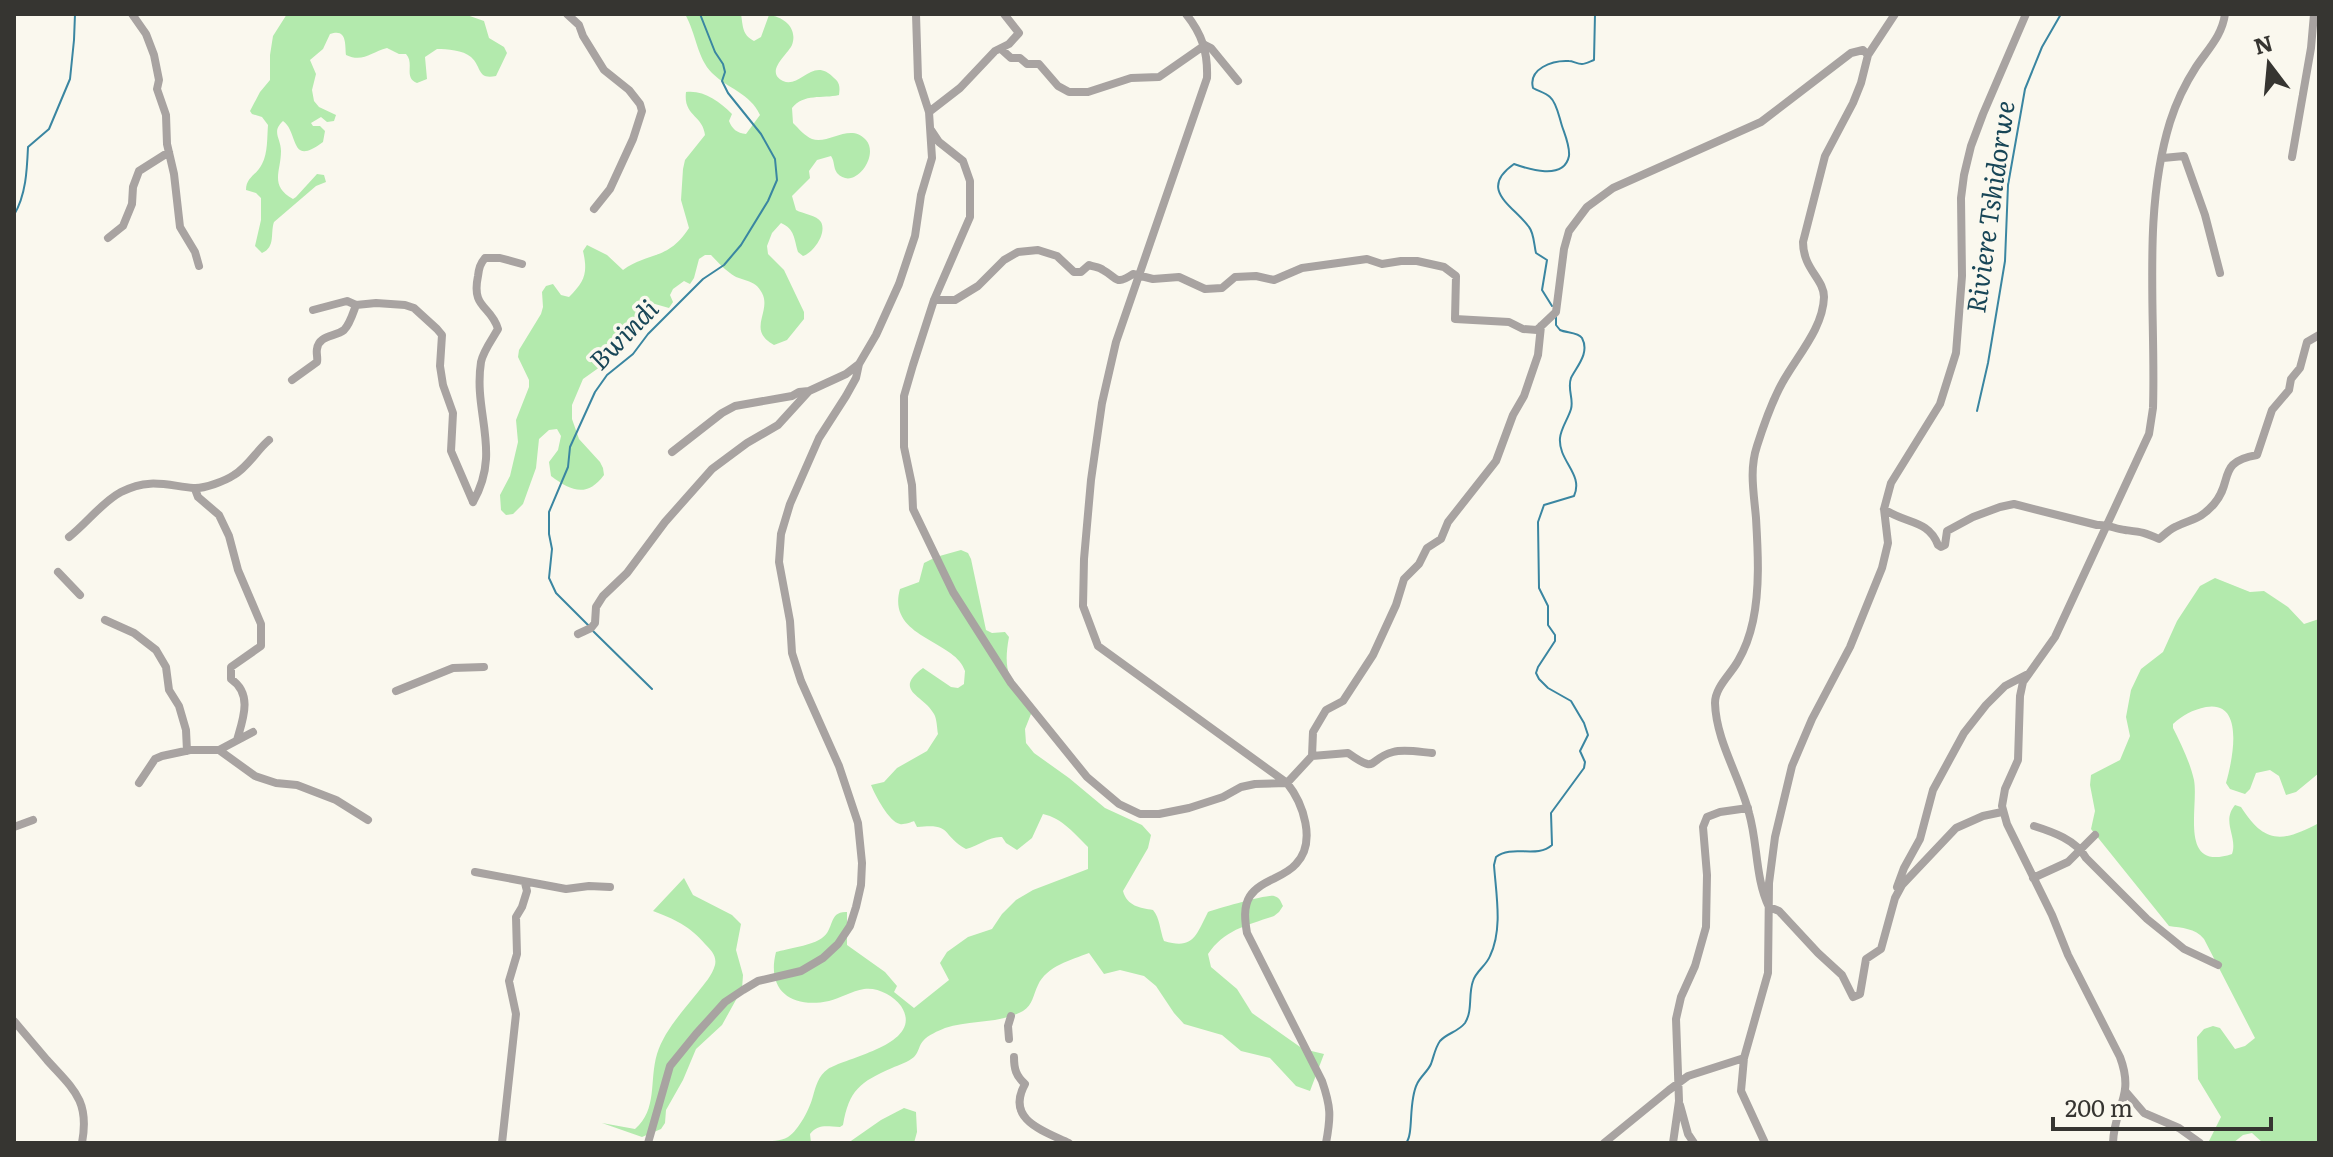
<svg xmlns="http://www.w3.org/2000/svg" width="2333" height="1157" font-family="Literata,serif">
	<style>
		.green { fill: #b3eaad }
		.lines { fill: none; stroke-linecap: round; stroke-linejoin: round }
		.stream { stroke: #3a86a1; stroke-width: 2 }
		.minor { stroke: #a8a3a1; stroke-width: 8 }
		.labels { text-anchor: middle; stroke-width: 7; stroke-linejoin: round; paint-order: stroke }
		.water-label { font-size: 26px; font-style: italic; fill: #184657; stroke: #faf8ee }
	</style>
	<rect width="100%" height="100%" fill="#faf8ee"/>
	<!-- green -->
	<path class="green" d="M287,14H464L484,21L489,38L504,47L507,53L496,76C477,80 482,67 471,57C463,50 447,49 437,49L425,57L427,79L417,83C403,77 415,64 406,54H399L387,48C371,52 363,63 346,55C345,44 347,28 330,34L323,49L310,60L316,74L312,90L314,101L319,107L336,115L334,121L327,122L321,117L311,123L313,126H320L325,131L323,142C289,168 299,132 283,121C271,132 281,138 281,151C281,172 269,185 293,199L296,197L317,174L324,175L326,182L316,186L274,222C270,233 276,247 262,253L255,246L261,220V198L256,193L246,190C246,177 257,175 262,164C268,153 267,137 268,125L262,117L252,114L250,111L260,92L270,80V55L273,36Z
		M685,14H741C743,26 742,35 754,41L761,37L769,15C784,17 798,28 792,45C788,54 764,72 783,81C800,89 813,55 834,78C840,83 840,87 839,95C822,99 804,93 792,108L793,123C799,129 805,136 812,139C829,145 850,122 866,140C880,156 854,192 837,173C833,167 835,162 831,156L817,160L809,171L810,178L792,196L796,210C803,214 817,215 821,222C827,233 814,252 803,256L798,252C794,239 795,229 781,223L772,233L767,246L768,254L784,270L804,312V319L787,340L774,345C746,330 772,312 762,293C755,278 740,282 730,273C723,268 717,261 711,255H705L699,259L694,278L690,284L684,281L673,289L670,295L673,302L669,308L655,304H648L621,344L614,357L583,379L572,405V419L579,439L600,462L603,468L604,475C587,498 571,491 551,476L549,462L558,450L561,436L557,429L549,430L539,439L536,468L523,504L513,514L506,515L501,510L500,495L510,476L518,442L516,420L529,387V380L518,357L519,350L541,314L543,307L542,292L546,286L553,284L561,295L569,297C585,281 588,273 583,251L587,245L607,255L623,270C647,252 668,261 689,228L681,200L683,169L685,160L705,135C703,115 683,116 686,92C704,90 719,101 732,114L729,121C732,129 737,133 746,134L760,115C750,93 728,89 712,73C697,58 696,33 685,14Z
		M961,550L968,553L971,559L986,630L992,633L1005,632L1009,637C1002,675 1011,681 1033,709L1025,729L1026,743L1034,753L1069,778L1105,808L1142,825L1151,835L1148,848L1123,891C1127,906 1140,908 1153,910C1160,918 1160,931 1164,941C1194,950 1196,935 1208,912C1216,909 1268,894 1274,896C1280,898 1280,900 1283,906L1279,912L1274,916C1247,925 1224,930 1208,954L1211,967L1237,989L1252,1013L1303,1049L1324,1054L1310,1091L1296,1086L1270,1058L1241,1051L1222,1035L1184,1024L1174,1013L1156,986L1144,976L1120,970L1104,974L1089,953C1071,960 1047,966 1038,985C1033,995 1033,1005 1023,1011C999,1024 970,1020 945,1028C938,1031 928,1035 923,1041C919,1045 919,1052 914,1057C908,1062 899,1065 892,1068C860,1082 849,1090 843,1125L840,1127C828,1127 819,1123 810,1134L811,1143L758,1142C768,1141 779,1142 788,1137C799,1130 810,1108 813,1096C816,1086 818,1076 828,1069C846,1057 926,1044 901,1006C893,995 877,987 864,989C852,991 840,998 829,1001C792,1009 766,991 776,952C787,949 813,945 822,938C835,929 828,911 847,912V945L885,972L897,986L894,992L914,1008L949,980L940,963L947,952L968,937L992,929L1002,914L1016,900L1033,890L1088,869V847C1075,834 1062,818 1043,814L1032,838L1017,850L1006,843L1002,837C990,836 978,846 966,849C940,834 953,823 917,827L914,821C912,822 903,825 900,824C889,822 875,795 871,785L884,782L897,768L927,751L938,734C937,729 937,719 934,714C924,695 892,691 923,668L951,687L958,688L964,684C964,683 965,672 965,671C956,640 886,638 900,589L919,582L924,563L936,557Z
		M2215,578L2250,592L2264,591L2288,607L2304,624L2319,619V773L2296,792L2286,795L2279,776L2270,770L2256,773L2250,789L2245,794L2230,789L2226,783C2232,762 2246,700 2206,707C2192,710 2183,715 2173,724V728C2181,744 2190,762 2194,780C2199,807 2178,872 2232,854C2238,837 2221,822 2235,805L2241,807C2265,845 2283,842 2319,823V1143H2263L2252,1133L2243,1135L2233,1143H2208L2221,1117L2198,1079L2197,1037L2204,1029L2213,1026L2220,1028L2235,1049L2245,1046L2255,1038L2204,939C2195,928 2182,928 2169,926L2091,829L2095,811L2090,785L2091,775L2120,760L2130,736L2126,717L2131,690L2141,669L2163,652L2177,621L2200,586Z
		M684,878L693,895L732,915L741,924L736,950L743,975L742,989L722,1025L696,1049L683,1080L666,1110L665,1123L661,1129L642,1137L602,1123L635,1129C658,1109 649,1081 657,1054C664,1031 683,1011 698,992C704,984 712,976 715,965C717,956 711,950 705,944C690,926 674,919 653,911Z
		M904,1108L916,1112L917,1132L914,1143H848L881,1120Z"/>
	<g class="lines">
		<!-- stream -->
		<path class="stream" d="M14,215C26,195 27,170 28,147L49,129L70,79L74,40L75,14
			M1552,306L1542,290L1547,260L1536,253C1534,245 1534,233 1529,227C1514,206 1477,190 1514,164C1528,169 1564,181 1569,156C1570,146 1565,135 1562,126C1559,117 1557,103 1550,97C1546,93 1538,91 1533,88C1528,69 1552,60 1569,61C1573,61 1577,64 1582,64C1585,64 1591,61 1594,60L1595,14
			M1977,411L1988,363L2005,261L2008,185L2025,89L2042,47L2061,14
			M589,626L556,593L549,578L552,549L549,534V512L568,467L570,447L595,392L607,375L633,354L648,334L703,279L724,265L741,245L768,201L777,180L775,159L761,134L728,93L722,81L725,72L723,64L715,52L700,14
			M593,631L652,689
			M1406,1143C1414,1134 1408,1102 1417,1084C1420,1077 1428,1071 1431,1064C1434,1056 1435,1048 1440,1041C1447,1033 1458,1032 1465,1023C1473,1010 1468,995 1473,981C1476,971 1486,966 1490,956C1503,929 1496,894 1494,865L1496,857C1512,844 1537,859 1552,845L1551,813L1584,768L1585,762L1580,751L1588,735L1584,723L1571,701L1548,688L1539,679L1536,673L1538,667L1555,641V635L1548,625V606L1539,588L1538,522L1544,505L1574,496C1584,474 1558,461 1560,438C1561,428 1568,419 1571,409C1574,399 1567,389 1571,378C1577,366 1590,353 1582,338C1578,332 1566,333 1560,330L1556,325V315"/>
		<!-- minor -->
		<path class="minor" d="M132,14L146,34L154,55L159,80L157,89L166,115L167,144L174,174L180,227L195,252L199,266
			M567,14L579,25L583,36L604,70L629,90L640,104L642,111L633,139L610,189L594,209
			M1186,14C1202,34 1208,52 1207,78L1116,342L1102,403L1091,480L1084,559L1083,606L1098,646L1287,783C1303,803 1317,842 1296,864C1284,878 1261,880 1250,896C1243,907 1245,921 1247,933L1322,1081C1331,1107 1331,1116 1326,1143
			M1895,14L1868,55L1861,83L1853,103L1825,156L1803,242C1803,269 1824,279 1824,297C1823,331 1793,360 1779,389C1770,407 1763,427 1757,446C1749,470 1754,494 1756,518C1758,552 1760,588 1753,621C1750,635 1745,649 1738,661C1731,674 1715,687 1715,703C1716,741 1740,777 1749,813C1758,844 1755,878 1769,907L1779,911L1818,953L1842,975L1853,997L1860,994L1866,959L1881,949L1895,898L1902,885L1956,828L1983,816L2002,812
			M1205,45L1211,48L1238,81
			M1001,49L1011,58H1020L1027,64H1039L1058,86L1069,92H1088L1131,78L1159,77L1205,45
			M929,112L960,88L995,51L1009,44L1019,33L1004,14
			M931,130L939,142L963,161L970,181V217L934,300L913,365L904,396V447L912,485L913,509L953,592L1011,683L1087,777L1119,804L1140,814H1159L1189,808L1223,797L1241,787L1255,784L1287,783L1312,756L1313,732L1326,710L1343,701L1373,655L1396,605L1404,579L1419,564L1427,548L1441,539L1448,522L1496,461L1513,415L1524,396L1538,355L1541,326
			M2292,157L2311,48L2314,14
			M2163,158L2184,156L2205,215L2220,273
			M108,238L123,226L132,204L133,187L139,171L169,152
			M934,300H955L978,286L1004,260L1018,252L1038,250L1057,256L1074,272H1081L1089,265C1094,267 1099,267 1103,270C1118,278 1115,286 1133,274L1153,279L1179,277L1205,289L1222,288L1235,277L1256,276L1274,280L1302,268L1367,259L1382,264L1401,261H1417L1444,267L1456,276L1455,319L1509,322L1523,329L1537,330L1556,312L1564,249L1569,231L1587,207L1613,188L1761,122L1851,53L1863,50L1868,55
			M313,310L347,301L356,305L376,303L405,305L414,308L437,329L442,335L440,366L443,385L453,413L451,451L473,502
			M292,380L317,362C318,358 316,353 317,349C319,335 335,337 344,330C350,324 353,313 356,305
			M672,452L722,413L735,406L792,396L799,392L809,391
			M195,489L198,497L219,515L229,536L238,570L261,624V646L231,667V679C253,694 243,719 237,740
			M473,502C502,451 473,414 481,362C483,351 493,338 498,329C491,305 471,309 478,276C479,268 480,264 485,258H500L522,264
			M1884,509C1905,524 1928,519 1938,545L1941,547L1945,545L1947,531L1973,517L2000,507L2014,504L2097,525C2108,524 2115,529 2125,530C2141,532 2144,532 2159,539C2164,535 2170,529 2175,527C2192,518 2199,521 2214,504C2234,481 2216,462 2257,455L2272,410L2289,390L2291,379L2300,368L2307,342L2319,335
			M69,537C87,523 102,502 121,492C149,478 165,485 193,488C204,489 225,481 234,475C248,467 257,450 269,440
			M58,572L80,595
			M105,620L134,633L156,650L166,667L169,690L179,706L186,730L187,751
			M578,634L591,628L595,623L596,607L603,596L627,573L665,522L712,469L747,443L778,425L809,391L846,374L859,364
			M396,691L453,668L484,667
			M219,750L255,776L276,783L297,785L336,800L368,820
			M1312,756L1348,753C1379,775 1367,759 1393,752C1404,749 1420,752 1432,753
			M139,783L155,759L162,756L190,750H219L253,732
			M2034,826C2053,832 2076,840 2086,858L2147,919L2173,940L2184,949L2218,965
			M14,827L33,820
			M475,872L566,889L589,886L610,887
			M2033,878L2068,862L2095,835
			M1897,887L1904,868L1920,839L1933,790L1964,733L1986,705L2005,686L2026,675
			M14,1021C25,1034 36,1047 47,1060C73,1089 90,1100 82,1143
			M1009,1039L1008,1026L1011,1016
			M1014,1057C1014,1069 1016,1076 1025,1084C1005,1120 1044,1131 1069,1143
			M2126,1092L2144,1113L2179,1128L2200,1143
			M1680,1105L1688,1134L1694,1143
			M502,1143L516,1014L509,981L517,954L516,917L522,907L527,891L525,883
			M648,1143L670,1066L696,1034L725,1002L743,990L758,981L801,971L823,958L838,944L850,926L856,907L861,885L862,863L858,823L839,766L801,681L792,653L790,621L779,562L781,534L790,504L819,438L846,396L856,378L859,364L876,335L899,284L915,236L921,195L932,158L929,112L918,78L916,14
			M1604,1143L1669,1090L1688,1076L1744,1058
			M1673,1143L1679,1101L1676,1019L1681,997L1695,966L1706,927L1707,875L1703,827L1707,817L1720,812L1748,808
			M1765,1143L1741,1091L1744,1058L1768,973L1769,883L1775,837L1792,766L1812,719L1850,647L1882,568L1888,543L1884,509L1891,483L1940,404L1956,353L1962,276L1961,198L1964,175L1971,146L1983,114L2026,14
			M2113,1143C2114,1106 2135,1097 2120,1057L2068,955L2052,915L2007,824L2002,806L2005,789L2018,760L2020,696L2023,682L2055,637L2149,434L2153,408C2156,314 2142,213 2170,122C2176,103 2185,84 2196,67C2208,49 2222,36 2225,14"/>
	</g>
	<g class="labels">
		<!-- water labels -->
		<g class="water-label">
			<text transform="translate(1991 207) rotate(-82)" y="9">Riviere Tshidorwe</text>
			<text transform="translate(624 335) rotate(-46)" y="9">Bwindi</text>
		</g>
	</g>
	<!-- border -->
	<rect width="2333" height="1157" fill="none" stroke="#363531" stroke-width="32"/>
	<!-- north arrow -->
	<g transform="translate(2269 64) rotate(344)" stroke="#faf8ee" stroke-width="6" paint-order="stroke">
	<path d="M0-6L14 30L0 20L-14 30Z" fill="#363531"/>
	<text y="-12" font-size="22" font-weight="bold" text-anchor="middle" fill="#363531">N</text>
	</g>
	<!-- scale -->
	<path d="M2053 1117v12h218v-12" fill="none" stroke="#363531" stroke-width="4"/>
	<text x="2065" y="1117" font-size="24" fill="#363531" stroke="#faf8ee" stroke-width="6" paint-order="stroke">200 m</text>
</svg>
